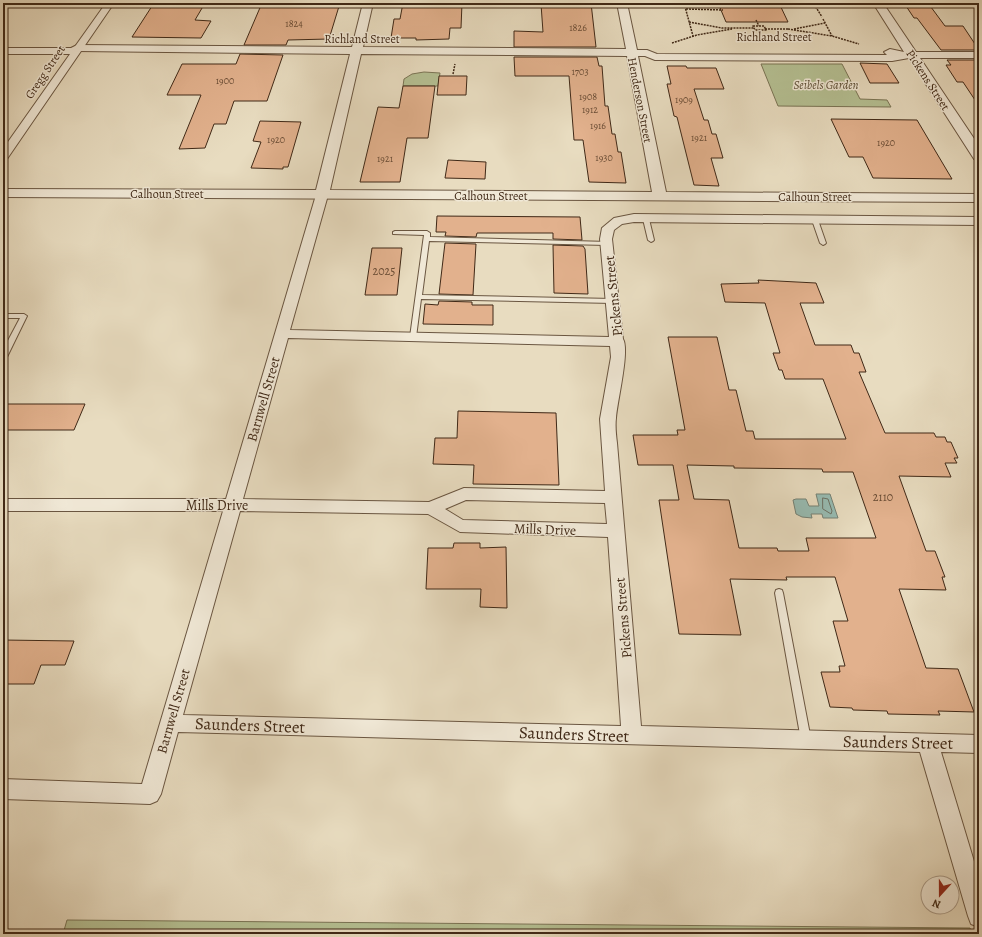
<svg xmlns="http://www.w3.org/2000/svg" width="982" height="937" font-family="Alegreya,serif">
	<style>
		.green { fill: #b5c093; stroke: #7a7455 }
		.water { fill: #97bcb3; stroke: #748175 }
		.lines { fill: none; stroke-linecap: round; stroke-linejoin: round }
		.shore { stroke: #6c7265; stroke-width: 1 }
		.building { fill: #e2b18d; stroke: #402917; fill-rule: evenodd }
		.service-casing { stroke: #6a5641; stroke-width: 2 }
		.minor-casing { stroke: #6a5641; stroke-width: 2 }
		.tertiary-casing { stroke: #6a5641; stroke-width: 2 }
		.path { stroke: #402917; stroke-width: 1.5; stroke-dasharray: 2 1; stroke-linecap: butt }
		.service { fill: #f0e8d6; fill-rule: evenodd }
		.minor { fill: #f0e8d6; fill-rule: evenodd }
		.tertiary { fill: #f0e8d6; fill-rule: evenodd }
		.labels { text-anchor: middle; stroke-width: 3; stroke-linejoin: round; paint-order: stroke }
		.far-number-label { font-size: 10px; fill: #684b34 }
		.far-street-label { font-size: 12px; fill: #402917; stroke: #f0e8d6 }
		.far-park-label { font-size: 12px; font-style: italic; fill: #5d4f36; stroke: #f0e8d6 }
		.number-label { font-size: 12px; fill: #684b34 }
		.street-label { font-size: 14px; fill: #402917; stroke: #f0e8d6 }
		.near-street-label { font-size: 17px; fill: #402917; stroke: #f0e8d6 }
	</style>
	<rect width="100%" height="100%" fill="#e8dcc0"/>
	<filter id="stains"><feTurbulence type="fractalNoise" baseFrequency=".005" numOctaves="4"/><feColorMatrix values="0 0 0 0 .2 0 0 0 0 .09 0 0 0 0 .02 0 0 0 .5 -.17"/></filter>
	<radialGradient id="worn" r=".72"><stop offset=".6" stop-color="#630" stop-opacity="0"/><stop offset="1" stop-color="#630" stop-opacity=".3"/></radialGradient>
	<!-- green -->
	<path class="green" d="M761,64H842L860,99L887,100L891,107L778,106Z
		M424,72L440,73L438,86H403L404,79L412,74Z
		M67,920L970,928L972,934H63Z"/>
	<!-- water -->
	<path class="water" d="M816,494H830L838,518H823L822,514H811L812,518L802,517L796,514L793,500L796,499H806L809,506H819Z"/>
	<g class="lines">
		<!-- shore -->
		<path class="shore" d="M823,498L828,499L832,511L831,514L823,509Z"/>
	</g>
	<!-- building -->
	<path class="building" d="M154,3H205L195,20L211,21L201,38L132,37Z
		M262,3H340L329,39L288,40L286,45H244Z
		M403,3H462L461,28H450L449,39L416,40V38H391L394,19H400Z
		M546,3H591L596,47H514V31L543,32L541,4Z
		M718,3H779L788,22H726Z
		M904,3H928L945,26H963L979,50H941L917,18H914Z
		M240,54L283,55L267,101H234L226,124H214L205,148L179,149L201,95H167L182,64H236Z
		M514,57H597L599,66H602L605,106H608L612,134H615L618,152H621L626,183L589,182L583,140H574L569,76H515Z
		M947,60H979V106L963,82H957L946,65H951Z
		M860,63L887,64L899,83H870Z
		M667,66H686L687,68H716L724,89H694L704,120H708L712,134H716L723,158H711L719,186L694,185L677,117L674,116L667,84H671Z
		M439,76H467L466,95H437Z
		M403,86H435L428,138H407L400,182H360L378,107L399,108Z
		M831,119L917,120L952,179L873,178L863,157H849Z
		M260,121L301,122L288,167H283V169L251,168L261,142L253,141Z
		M448,160L486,162L485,179L445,178Z
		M437,216L580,217L582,240L553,239V233H477L476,237L445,236L446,232H436Z
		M445,243L476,244L473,295L439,294Z
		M553,245L583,246L585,249L588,294L554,293Z
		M372,248H402L397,295H365Z
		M758,280L816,283L824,303H800L815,345H851L854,353H859L866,372H859L885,433H934L936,437H945L947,442H951L958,458H954L957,463H945L951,477L899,476L926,551H935L945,577H942L946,590L899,589L926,668L958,669L974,712L938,711L940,715L888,714L887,711L853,710L852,708L830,707L821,672H840L839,666H845L833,621H848L835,577H786L787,580L730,579L741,635L679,634L659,500H679L673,465H638L633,435H678L677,430H685L668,337H717L729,390H736L746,431H753L755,439H846L823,379H785L782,370H779L773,353H780L765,303L725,302L721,284L759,283ZM687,465L734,466V468L822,469L823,472H853L876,538H806L809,551H778L777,548H739L729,500L694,499Z
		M439,301L472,302V305H493V325L423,324L425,304L438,305Z
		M3,404H85L74,430H3Z
		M458,411L556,413L559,485L473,484L474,465L433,464L435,438H457Z
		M454,543H480V548L506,547L507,608L480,607L481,589H426L428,548H453Z
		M3,640L74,641L65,665H41L34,684H3Z"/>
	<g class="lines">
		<defs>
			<path id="service" d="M646,217L649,219L654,240L653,241L651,242L648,240L643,219Z
				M815,218L818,220L826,243L825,244L823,245L820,243L812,220Z
				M395,231H427L430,233V237L609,242L610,243L607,245L429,241L422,295L613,299L616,301L613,303L421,299L416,337L415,339H411L410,337L424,235L393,234V232Z
				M3,314H24L27,316L7,357L3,359V350L20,318H3Z
				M779,589L782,590L783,593L811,740L810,743L806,745L802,743L801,740L775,593L776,590Z"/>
			<path id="minor" d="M106,3H114L7,159L3,160V149L70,54H3V48H74Z
				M322,191L328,195L290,330L609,337L600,239L602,228L614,218L634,214L979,217V225L634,222L622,224L614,230L612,239L623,339C630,350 617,402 616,418C615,426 616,435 617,443L641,726L979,735V753L941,752L979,878V927L971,924L968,916L920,752L178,732L161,794L157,801L150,804L3,799V779L142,784L223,511H3V499H226L316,195ZM288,338L610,346L611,357L600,419L605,491L464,488L429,502L243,499ZM466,500L605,503L607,524L463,520L445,509ZM240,511L428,514L460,532L608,537L621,726L183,715Z"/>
			<path id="tertiary" d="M363,3H373L363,47L626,49L617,3H627L637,50H647L657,54L887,55L884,52L890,49L904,52L873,3H883L916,52H979V58H920L979,146V160L974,159L909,58L892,61L655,60L645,56H638L666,192L979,194V202L3,197V189L316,190L350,54L77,51L71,48L77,45L352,47ZM361,54L627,56L652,192L330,190Z"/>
		</defs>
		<!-- service casing -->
		<use href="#service" class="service-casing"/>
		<!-- minor casing -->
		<use href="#minor" class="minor-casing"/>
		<!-- tertiary casing -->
		<use href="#tertiary" class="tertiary-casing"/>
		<!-- path -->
		<path class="path" d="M684,3L693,36
			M814,4L822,17
			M686,9L723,10
			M823,19L832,36
			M756,20L759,26
			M689,22L722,28H754
			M753,26H764L766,30H755Z
			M765,29H789
			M788,29L832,36L859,44
			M794,29L825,23
			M672,43L697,35L732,29
			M453,74L455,64"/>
		<!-- service -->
		<use href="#service" class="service"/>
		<!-- minor -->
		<use href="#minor" class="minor"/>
		<!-- tertiary -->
		<use href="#tertiary" class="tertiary"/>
	</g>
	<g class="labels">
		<!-- far-number labels -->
		<g class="far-number-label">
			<text x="294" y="27">1824</text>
			<text x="578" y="31">1826</text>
			<text x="580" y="75">1703</text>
			<text x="225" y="84">1900</text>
			<text x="588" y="100">1908</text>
			<text x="684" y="103">1909</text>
			<text x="590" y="113">1912</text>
			<text x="598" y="129">1916</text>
			<text x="699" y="141">1921</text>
			<text x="276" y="143">1920</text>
			<text x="886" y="146">1920</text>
			<text x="604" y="161">1930</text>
			<text x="385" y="162">1921</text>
		</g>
		<!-- far-street labels -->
		<g class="far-street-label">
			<text x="774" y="41">Richland Street</text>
			<text x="362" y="43">Richland Street</text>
			<text transform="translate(45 72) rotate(-56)" y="4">Gregg Street</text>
			<text transform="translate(928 80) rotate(57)" y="4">Pickens Street</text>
			<text transform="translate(640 100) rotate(79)" y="4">Henderson Street</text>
			<text x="167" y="198">Calhoun Street</text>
			<text x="491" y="200">Calhoun Street</text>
			<text x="815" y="201">Calhoun Street</text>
		</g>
		<!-- far-park labels -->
		<g class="far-park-label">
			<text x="826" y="89">Seibels Garden</text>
		</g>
		<!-- number labels -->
		<g class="number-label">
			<text x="384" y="275">2025</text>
			<text x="883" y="501">2110</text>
		</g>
		<!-- street labels -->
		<g class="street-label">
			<text transform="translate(613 296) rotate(-96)" y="5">Pickens Street</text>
			<text transform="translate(263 399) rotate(-74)" y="5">Barnwell Street</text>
			<text x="217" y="510">Mills Drive</text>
			<text transform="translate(545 529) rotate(2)" y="5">Mills Drive</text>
			<text transform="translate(623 618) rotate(-95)" y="5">Pickens Street</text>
			<text transform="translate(173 711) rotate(-74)" y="5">Barnwell Street</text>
		</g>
		<!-- near-street labels -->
		<g class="near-street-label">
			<text transform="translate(250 725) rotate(2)" y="6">Saunders Street</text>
			<text transform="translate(574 734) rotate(2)" y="6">Saunders Street</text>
			<text transform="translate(898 742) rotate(1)" y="6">Saunders Street</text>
		</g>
	</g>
	<!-- margin -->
	<rect width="982" height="937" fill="none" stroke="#e8dcc0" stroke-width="16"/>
	<rect x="4" y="4" width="974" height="929" fill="none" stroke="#402917" stroke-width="2"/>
	<rect x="8" y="8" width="966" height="921" fill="none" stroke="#402917"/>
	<!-- north arrow -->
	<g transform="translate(940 895) rotate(201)"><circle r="19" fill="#f0e8d6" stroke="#aa9c8a"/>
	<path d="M0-3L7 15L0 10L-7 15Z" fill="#8f2418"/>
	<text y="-6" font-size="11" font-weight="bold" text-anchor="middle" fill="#402917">N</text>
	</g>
	<rect width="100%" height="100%" filter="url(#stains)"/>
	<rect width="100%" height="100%" fill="url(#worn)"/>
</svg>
